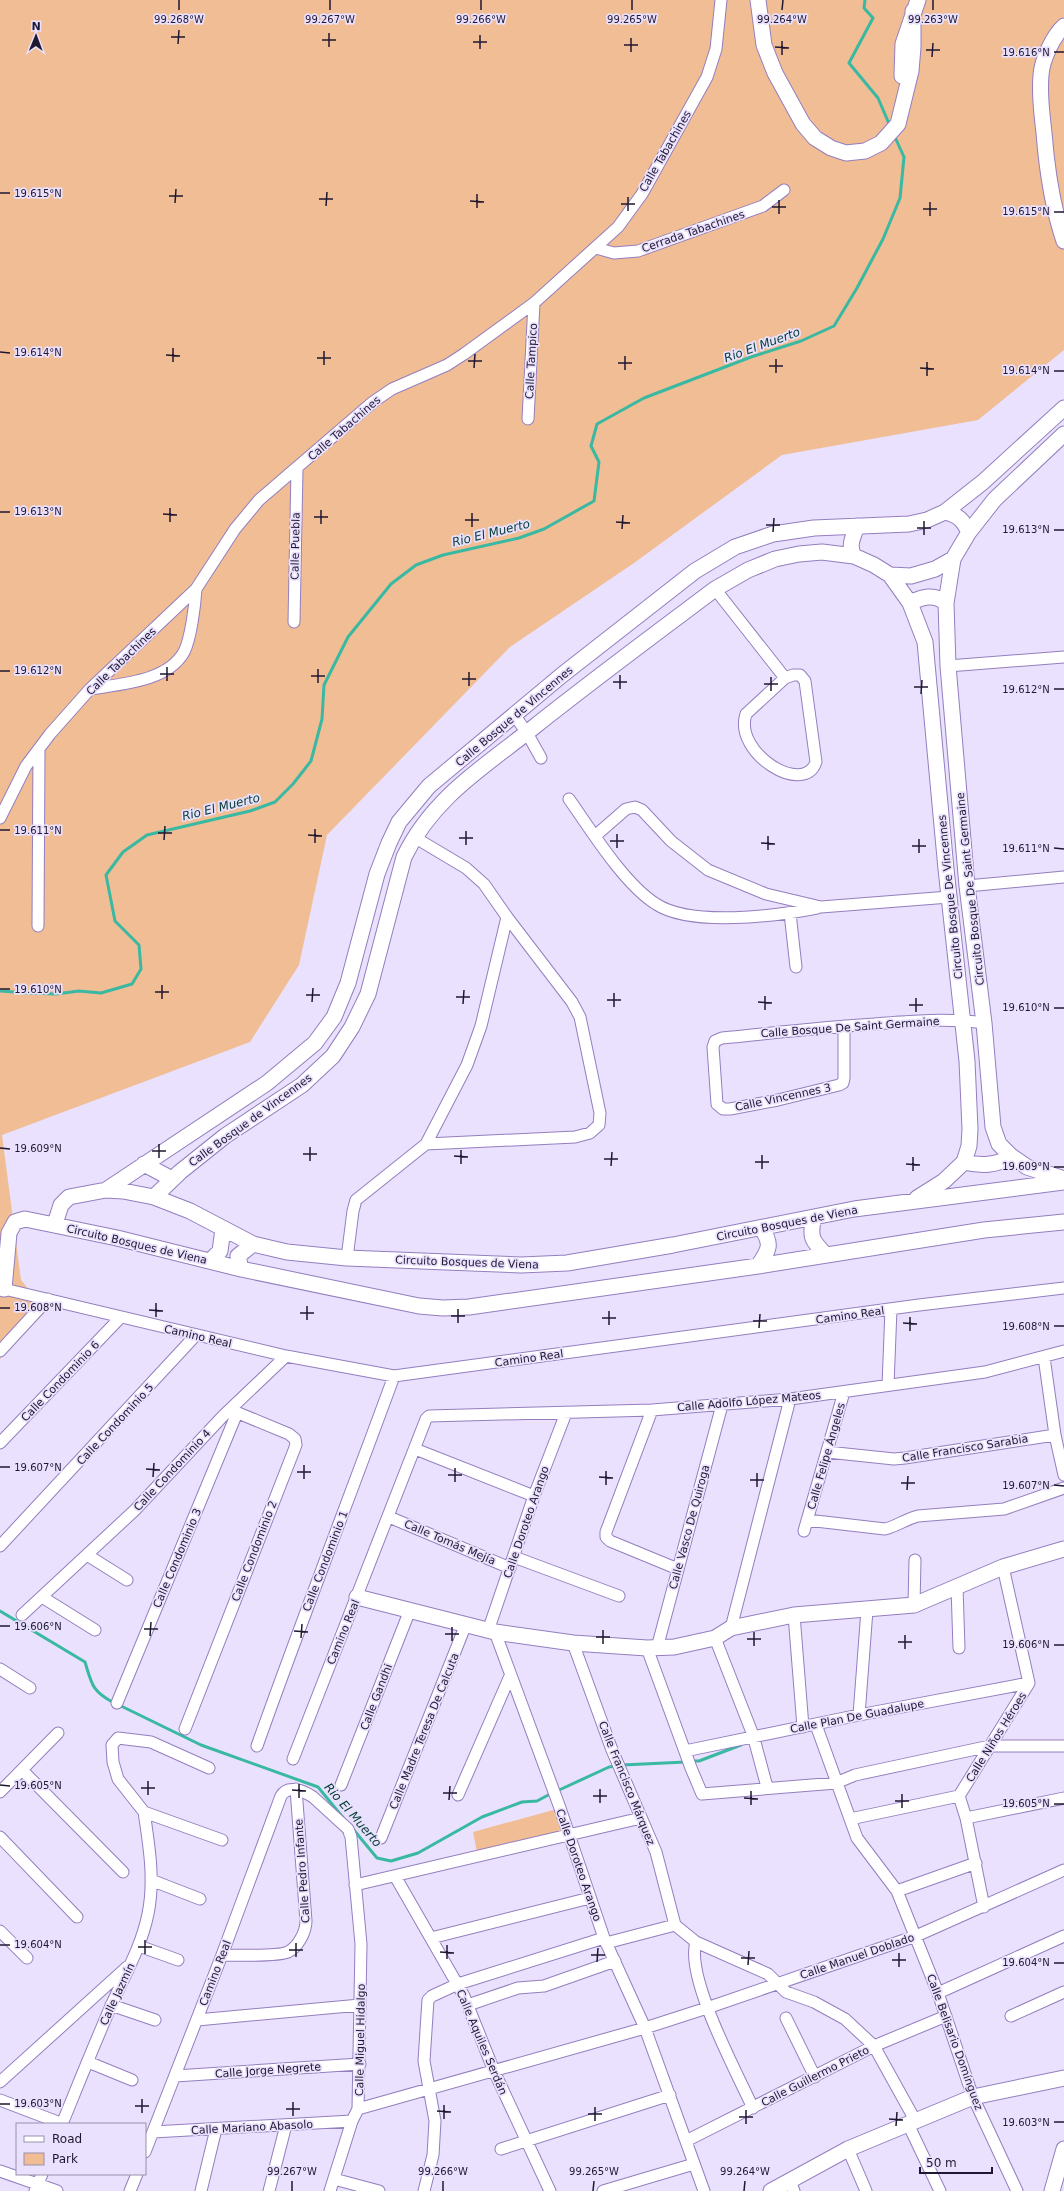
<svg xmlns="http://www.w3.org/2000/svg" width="1064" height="2191" font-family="'DejaVu Sans',sans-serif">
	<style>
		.green { fill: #f1bd95 }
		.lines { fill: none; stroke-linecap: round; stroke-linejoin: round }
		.stream { stroke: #39b8a2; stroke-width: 3 }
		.street-casing { stroke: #947ebf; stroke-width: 13 }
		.secondary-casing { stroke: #947ebf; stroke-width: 17 }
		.street { stroke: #fff; stroke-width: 11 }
		.secondary { stroke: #fff; stroke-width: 15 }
		.ticks { fill: none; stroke: #201731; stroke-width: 1.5 }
		.labels { text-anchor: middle; stroke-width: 3.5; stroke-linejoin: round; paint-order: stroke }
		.street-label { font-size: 11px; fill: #201731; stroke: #e9e1fd }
		.water-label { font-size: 12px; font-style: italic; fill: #003b32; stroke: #e9e1fd }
		.ticks-label { font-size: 10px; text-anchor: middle; fill: #201731; stroke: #e9e1fd; stroke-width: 3.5; stroke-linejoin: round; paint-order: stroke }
	</style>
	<rect width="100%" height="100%" fill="#e9e1fd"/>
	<!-- green -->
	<path class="green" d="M0,0H1064V350L978,420L782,455L634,563L510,647L327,835L299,965L250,1042L2,1135L21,1280L46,1311L0,1359Z
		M557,1809L566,1833L478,1857L473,1832Z"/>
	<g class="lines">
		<!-- stream -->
		<path class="stream" d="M865,0L864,8L873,18L849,63L878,98L890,126
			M0,991L29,993L56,994L79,991L101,993L132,984L141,969L139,945L115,921L106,875L123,852L147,835L250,811L275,802L293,784L311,761L322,719L324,685L348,637L391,584L416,565L443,555L519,538L544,529L594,501L599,462L591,446L597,424L644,398L751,357L801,341L834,326L857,288L883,239L900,198L904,157L894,135
			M0,1611L85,1662C92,1685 92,1691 114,1703
			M119,1705L201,1745L318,1787L345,1820
			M691,1761H699L741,1745
			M622,1765L686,1762
			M557,1791L609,1767L616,1766
			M353,1829L377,1858L391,1861L418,1853L482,1817L522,1802L537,1801L552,1793"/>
		<defs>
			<path id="street" d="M596,248L614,253L638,251L763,206L784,190
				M528,419L534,303
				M715,589L785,678
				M294,622L297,469
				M948,666L1064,657
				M793,675H800L805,681L816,762C804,797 733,753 746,714L785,678Z
				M90,689C120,684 167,682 184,652C191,638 195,605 196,589
				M515,716L527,733L541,758
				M569,799C591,830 624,884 656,904C691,927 776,916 817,908
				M0,818L26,766L50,734L90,689L196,589L235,529L259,500L373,402L392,389L447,365L464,354L534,303L618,227L642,194L707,77L716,49L721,0
				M595,836L626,809L635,807L642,810L671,841L708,870L766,894L821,907L949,897
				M967,886L1064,877
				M790,913L796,967
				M38,926L39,749
				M844,1026V1078L843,1083L839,1085L778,1100L730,1109H723L717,1104L713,1047L715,1041L722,1038C773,1033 823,1027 874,1024C911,1021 948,1018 984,1023
				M426,1144L575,1137L590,1133L599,1125L600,1113L580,1017L572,1002L507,917
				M347,1258L353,1211L356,1200L426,1144L467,1065L481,1026L507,917L484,884L466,868L414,837
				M4,1289L286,1356L394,1376L919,1305L1064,1288
				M0,1351L48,1299
				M1044,1357L1055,1435L1064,1475
				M888,1385L891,1309
				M652,1410L606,1532V1537L610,1541L678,1569
				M0,1443L120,1318
				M415,1449L534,1496
				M827,1452L894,1459L905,1458L1055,1435
				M389,1517L510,1568
				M807,1520L885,1529C897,1526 906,1519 918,1516L1004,1509L1064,1488
				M804,1531L844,1392
				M0,1546L196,1335
				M87,1555L127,1580
				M514,1557L619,1596
				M957,1587L959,1648
				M42,1597L95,1630
				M914,1605L915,1560
				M22,1615L135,1510L223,1416L286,1356
				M794,1615L803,1727
				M731,1628L790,1399
				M488,1631L534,1496L566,1413
				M495,1632L560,1808L604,1938L645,2028L704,2191
				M715,1638L753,1735L767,1787
				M573,1643L612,1750L656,1852L675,1925
				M647,1648L691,1768L702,1794L836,1783L855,1775L990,1746H1064
				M657,1648L722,1405
				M0,1669L30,1688
				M117,1703L237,1413
				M859,1715L867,1610
				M816,1725L857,1838L897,1891L938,1993L973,2097L1017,2191
				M185,1729L296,1445L295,1439L289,1434L231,1410
				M257,1746C301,1622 349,1499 394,1376
				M685,1751L859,1715L1029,1683
				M293,1759L426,1419L429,1416L652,1410L790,1399L985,1372L1064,1351
				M209,1768L151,1742L118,1738L112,1745L113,1762L118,1779L144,1812L222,1840
				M22,1770L123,1872
				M341,1785L410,1610
				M0,1792L58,1733
				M458,1795L510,1676
				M966,1818L1064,1798
				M850,1819L959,1796
				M0,1837L77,1917
				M381,1838L466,1624
				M395,1876L464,1996L494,2071L550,2191
				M151,1880L200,1899
				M355,1885L641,1818
				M897,1891L976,1863
				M984,1907L966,1818L959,1796L1029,1683L1003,1567
				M675,1925L696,1942L768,1974L786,1992L814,2002L845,2019L874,2046L915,2120
				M0,1931L27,1958
				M431,1938L590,1898
				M696,1942C685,1977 737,2073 753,2108
				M606,1943L675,1925
				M139,1946L178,1960
				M222,1955C236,1955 276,1957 288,1952C298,1947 306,1932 306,1921L296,1789
				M938,1993L1064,1936
				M111,2005L155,2020
				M468,2005L518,1988L544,1986L615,1961
				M1011,2016L1064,1992
				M786,2018L815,2077
				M197,2020L360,2005
				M88,2062L132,2080
				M175,2076L360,2064
				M0,2082L127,1967
				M0,2100L63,2124
				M358,2109L645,2028L707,2008L916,1936L1064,1870
				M62,2124C78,2085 94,2045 111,2006C124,1976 141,1948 148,1914C155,1880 149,1845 144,1812
				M908,2124L940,2191
				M153,2132L352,2121
				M686,2141L874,2046L946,2016
				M501,2149L670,2095
				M848,2149L866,2191
				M145,2152L222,1955L281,1796C288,1784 304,1791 313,1797L348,1829L351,1837L361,1944L358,2109L352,2121L330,2191
				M0,2171L57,2191
				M334,2179L379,2191
				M790,2181L794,2191
				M35,2191L42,2174
				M130,2191L137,2174
				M201,2191L216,2129
				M269,2191L286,2125
				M424,2191L433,2155L435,2121L424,2061L428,2000L432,1996L458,1984L604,1938
				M603,2191L694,2164"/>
			<path id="secondary" d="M758,0L764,45L775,73L803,124L815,138L831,148L846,153L865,151L881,143L898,124L911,71L913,47V11
				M1064,26C1053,36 1042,60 1041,75C1039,95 1042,114 1044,133C1047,171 1052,206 1064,241
				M902,76L903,44L918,0
				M945,512C958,515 963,520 969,532
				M854,556C848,546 853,537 857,526
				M953,559L946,603L948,666L967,886L984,1023L993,1127L999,1144L1011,1156L1027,1167L1064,1179
				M890,575L910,603L925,642L946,869L967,1061L970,1129L969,1146L964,1162L944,1181L917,1198
				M910,603C922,597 934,593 946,603
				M964,1162C981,1166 996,1166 1011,1156
				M144,1164L172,1179
				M106,1190L267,1083L315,1043L334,1017L348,983L377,874L389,843L399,822L429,786L562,675L695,571L735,547L773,534L814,528L909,524L927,520L945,512L983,482L1064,408
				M154,1197L180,1172L225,1136L302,1085L333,1056L352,1027L368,994L404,857C433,797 484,767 534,727C593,680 654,635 715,589L748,570L775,559L799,554L822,552L854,556L874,565L890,575L911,576L935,569L953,559L969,532L995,499L1064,434
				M814,1217C809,1237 812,1241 826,1255
				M55,1224L61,1205L69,1197L106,1190L123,1191L154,1197L190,1211L253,1244L287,1252L347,1258L521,1265L567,1263L673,1245L854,1209L1064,1182
				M210,1261L220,1251L223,1229
				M758,1266C769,1250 773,1244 761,1228
				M241,1269L238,1256L253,1244
				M0,1288L4,1289L9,1233L15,1222L25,1219L117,1238L241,1269L419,1306L443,1308L469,1307L758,1266L984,1230L1064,1222
				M357,1597L495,1632L573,1643L647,1648L674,1647L715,1638L731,1628L794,1615L914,1605L1003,1567L1064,1549
				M771,2191L848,2149L973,2097L1064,2078
				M1052,2191L1064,2149"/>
		</defs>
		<!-- street casing -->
		<use href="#street" class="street-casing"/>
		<!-- secondary casing -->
		<use href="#secondary" class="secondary-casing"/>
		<!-- street -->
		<use href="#street" class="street"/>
		<!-- secondary -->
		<use href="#secondary" class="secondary"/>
	</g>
	<!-- ticks -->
	<path class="ticks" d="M179,10V0M330,10V0M481,10V0M632,10V0M782,10L783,0M933,10V0M171,37H185M322,40H336M473,42H487M178,44L179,30M624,45H638M329,47V33M775,47L789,48M480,49V35M926,50H940M631,52V38M1054,52H1064M782,55V41M932,57L933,43M0,193H10M169,196H183M319,199H333M470,201L484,202M175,203L176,189M621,204H635M326,206L327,192M772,207H786M477,208V194M923,209H937M628,211V197M1054,212H1064M779,214V200M930,216V202M0,352L10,353M166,355L180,356M317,358H331M468,361H482M173,362V348M618,363H632M324,365V351M769,366H783M474,368L475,354M920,368L934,369M625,370V356M1054,371H1064M776,373V359M927,376V362M0,512H10M163,514L177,515M314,517H328M465,520H479M170,522V508M616,522L630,523M321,524V510M766,525H780M472,527V513M917,528H931M622,529L623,515M1054,530H1064M773,532L774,518M924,535V521M0,671H10M160,674H174M311,676H325M462,679H476M167,681V667M613,682H627M318,683V669M764,684H778M469,686V672M914,687H928M620,689V675M1054,689H1064M771,691V677M921,694L922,680M0,830H10M158,833H172M308,835L322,836M459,838H473M164,840L165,826M610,841H624M315,843V829M761,843L775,844M466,845V831M912,846H926M617,848V834M1054,848L1064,849M768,850V836M919,853V839M0,989H10M155,992H169M306,995H320M456,997H470M162,999V985M607,1000H621M312,1002L313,988M758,1002L772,1003M463,1004L464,990M909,1005H923M614,1007V993M1054,1008H1064M765,1010V996M916,1012V998M0,1148L10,1149M152,1151H166M303,1154H317M454,1156L468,1157M159,1158V1144M604,1159H618M310,1161V1147M755,1162H769M461,1164V1150M906,1164L920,1165M611,1166L612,1152M1054,1167H1064M762,1169V1155M913,1171V1157M0,1308H10M149,1310L163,1311M300,1313H314M451,1316H465M156,1317V1303M602,1318H616M307,1320V1306M753,1321H767M458,1323V1309M903,1323L917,1324M609,1325V1311M1054,1326H1064M759,1328L760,1314M910,1331V1317M0,1467H10M146,1469L160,1470M297,1472H311M448,1475H462M153,1477L154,1463M599,1477L613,1478M304,1479V1465M750,1480H764M455,1482V1468M901,1483H915M606,1485V1471M1054,1485L1064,1486M757,1487V1473M907,1490L908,1476M0,1626H10M144,1629H158M294,1631L308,1632M445,1634H459M150,1636L151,1622M596,1637H610M301,1638L302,1624M747,1639H761M452,1641V1627M898,1642H912M603,1644V1630M1054,1645H1064M754,1646V1632M905,1649V1635M0,1785L10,1786M141,1788H155M292,1790L306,1791M443,1793H457M148,1795V1781M593,1796H607M299,1798V1784M744,1798L758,1799M449,1800L450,1786M895,1801H909M600,1803V1789M1054,1804H1064M751,1805V1791M902,1808V1794M0,1945H10M138,1947H152M289,1950H303M440,1952L454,1953M145,1954V1940M591,1955H605M296,1957V1943M741,1958H755M447,1959V1945M892,1960H906M597,1962L598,1948M1054,1963H1064M748,1965L749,1951M899,1967V1953M0,2104H10M135,2106H149M286,2109H300M437,2111L451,2112M142,2113V2099M588,2114H602M293,2116V2102M739,2117H753M444,2119V2105M889,2119L903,2120M595,2121V2107M1054,2122H1064M746,2124V2110M896,2126L897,2112M292,2191V2181M443,2191V2181M593,2191L594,2181M744,2191L745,2181"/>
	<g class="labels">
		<!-- street labels -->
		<g class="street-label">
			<text transform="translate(665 151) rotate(-60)" y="4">Calle Tabachines</text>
			<text transform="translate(693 231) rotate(-19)" y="4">Cerrada Tabachines</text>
			<text transform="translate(531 361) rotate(-87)" y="4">Calle Tampico</text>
			<text transform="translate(344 428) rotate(-41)" y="4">Calle Tabachines</text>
			<text transform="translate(295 546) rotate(-89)" y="4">Calle Puebla</text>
			<text transform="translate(121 661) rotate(-44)" y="4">Calle Tabachines</text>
			<text transform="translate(514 716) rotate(-40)" y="4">Calle Bosque de Vincennes</text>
			<text transform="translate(970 889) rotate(-96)" y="4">Circuito Bosque De Saint Germaine</text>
			<text transform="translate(950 897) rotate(-96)" y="4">Circuito Bosque De Vincennes</text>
			<text transform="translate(850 1027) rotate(-4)" y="4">Calle Bosque De Saint Germaine</text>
			<text transform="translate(783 1097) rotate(-12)" y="4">Calle Vincennes 3</text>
			<text transform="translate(250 1120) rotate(-36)" y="4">Calle Bosque de Vincennes</text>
			<text transform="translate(787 1223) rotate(-11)" y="4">Circuito Bosques de Viena</text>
			<text transform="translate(137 1244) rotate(13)" y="4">Circuito Bosques de Viena</text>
			<text transform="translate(467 1262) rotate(2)" y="4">Circuito Bosques de Viena</text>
			<text transform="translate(850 1315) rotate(-8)" y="4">Camino Real</text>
			<text transform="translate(198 1336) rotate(13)" y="4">Camino Real</text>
			<text transform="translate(529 1358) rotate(-8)" y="4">Camino Real</text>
			<text transform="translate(60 1381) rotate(-46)" y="4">Calle Condominio 6</text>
			<text transform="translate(749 1401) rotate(-5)" y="4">Calle Adolfo López Mateos</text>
			<text transform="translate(115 1424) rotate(-47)" y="4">Calle Condominio 5</text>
			<text transform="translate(965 1448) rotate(-9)" y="4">Calle Francisco Sarabia</text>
			<text transform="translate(826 1456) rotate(-74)" y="4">Calle Felipe Ángeles</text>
			<text transform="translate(172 1470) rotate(-47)" y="4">Calle Condominio 4</text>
			<text transform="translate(526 1522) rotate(-71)" y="4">Calle Doroteo Arango</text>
			<text transform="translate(689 1527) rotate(-75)" y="4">Calle Vasco De Quiroga</text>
			<text transform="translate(450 1542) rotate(23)" y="4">Calle Tomás Mejía</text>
			<text transform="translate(254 1551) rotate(-69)" y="4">Calle Condominio 2</text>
			<text transform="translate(177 1558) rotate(-67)" y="4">Calle Condominio 3</text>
			<text transform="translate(325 1561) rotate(-69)" y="4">Calle Condominio 1</text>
			<text transform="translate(343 1632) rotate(-68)" y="4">Camino Real</text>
			<text transform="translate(376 1697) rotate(-69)" y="4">Calle Gandhi</text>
			<text transform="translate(857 1716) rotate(-11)" y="4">Calle Plan De Guadalupe</text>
			<text transform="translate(424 1731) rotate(-68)" y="4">Calle Madre Teresa De Calcuta</text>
			<text transform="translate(996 1737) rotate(-58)" y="4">Calle Niños Héroes</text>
			<text transform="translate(627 1783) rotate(68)" y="4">Calle Francisco Márquez</text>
			<text transform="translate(579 1865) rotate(71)" y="4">Calle Doroteo Arango</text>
			<text transform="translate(302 1871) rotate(-94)" y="4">Calle Pedro Infante</text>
			<text transform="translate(857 1956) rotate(-19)" y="4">Calle Manuel Doblado</text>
			<text transform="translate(215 1973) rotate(-69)" y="4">Camino Real</text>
			<text transform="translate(117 1994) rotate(-65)" y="4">Calle Jazmín</text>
			<text transform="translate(360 2040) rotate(-89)" y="4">Calle Miguel Hidalgo</text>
			<text transform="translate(482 2042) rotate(67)" y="4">Calle Aquiles Serdán</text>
			<text transform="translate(955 2042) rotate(70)" y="4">Calle Belisario Domínguez</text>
			<text transform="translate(268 2070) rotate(-4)" y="4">Calle Jorge Negrete</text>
			<text transform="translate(815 2076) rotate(-27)" y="4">Calle Guillermo Prieto</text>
			<text transform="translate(252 2127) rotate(-3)" y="4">Calle Mariano Abasolo</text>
		</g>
		<!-- water labels -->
		<g class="water-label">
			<text transform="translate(762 345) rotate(-20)" y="4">Rio El Muerto</text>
			<text transform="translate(491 533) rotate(-14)" y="4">Rio El Muerto</text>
			<text transform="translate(221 807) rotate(-14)" y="4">Rio El Muerto</text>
			<text transform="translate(353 1815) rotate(49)" y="4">Rio El Muerto</text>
		</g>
	</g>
	<g class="ticks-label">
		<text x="179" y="23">99.268°W</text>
		<text x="330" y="23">99.267°W</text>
		<text x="481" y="23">99.266°W</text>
		<text x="632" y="23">99.265°W</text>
		<text x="782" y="23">99.264°W</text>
		<text x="933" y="23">99.263°W</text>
		<text x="1026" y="56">19.616°N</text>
		<text x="38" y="197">19.615°N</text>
		<text x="1026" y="215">19.615°N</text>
		<text x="38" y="356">19.614°N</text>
		<text x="1026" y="374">19.614°N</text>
		<text x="38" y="515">19.613°N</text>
		<text x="1026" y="533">19.613°N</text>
		<text x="38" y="674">19.612°N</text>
		<text x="1026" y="693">19.612°N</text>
		<text x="38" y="834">19.611°N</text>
		<text x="1026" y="852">19.611°N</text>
		<text x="38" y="993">19.610°N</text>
		<text x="1026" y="1011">19.610°N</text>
		<text x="38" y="1152">19.609°N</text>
		<text x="1026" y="1170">19.609°N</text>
		<text x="38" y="1311">19.608°N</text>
		<text x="1026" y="1330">19.608°N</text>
		<text x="38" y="1471">19.607°N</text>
		<text x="1026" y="1489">19.607°N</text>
		<text x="38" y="1630">19.606°N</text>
		<text x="1026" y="1648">19.606°N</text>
		<text x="38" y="1789">19.605°N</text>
		<text x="1026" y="1807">19.605°N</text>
		<text x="38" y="1948">19.604°N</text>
		<text x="1026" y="1966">19.604°N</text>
		<text x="38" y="2107">19.603°N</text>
		<text x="1026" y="2126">19.603°N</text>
		<text x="292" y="2175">99.267°W</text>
		<text x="443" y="2175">99.266°W</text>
		<text x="594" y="2175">99.265°W</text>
		<text x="745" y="2175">99.264°W</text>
	</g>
	<!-- legend -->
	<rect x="16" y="2123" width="130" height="52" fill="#e9e1fd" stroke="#9990ab"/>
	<rect x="24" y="2136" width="20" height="6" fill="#ffffff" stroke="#9990ab"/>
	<text x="52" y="2143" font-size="12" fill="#201731">Road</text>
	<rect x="24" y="2153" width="20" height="12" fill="#f1bd95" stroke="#9990ab"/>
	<text x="52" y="2163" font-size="12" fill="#201731">Park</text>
	<!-- north arrow -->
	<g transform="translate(36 36) rotate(1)" stroke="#e9e1fd" stroke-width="3" paint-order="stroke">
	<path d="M0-3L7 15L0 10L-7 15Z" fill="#201731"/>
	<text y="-6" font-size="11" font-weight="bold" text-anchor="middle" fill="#201731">N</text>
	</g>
	<!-- scale -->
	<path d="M920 2167v6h72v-6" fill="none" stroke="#201731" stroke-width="2"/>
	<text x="926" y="2167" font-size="12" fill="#201731" stroke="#e9e1fd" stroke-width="3" paint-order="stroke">50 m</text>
</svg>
